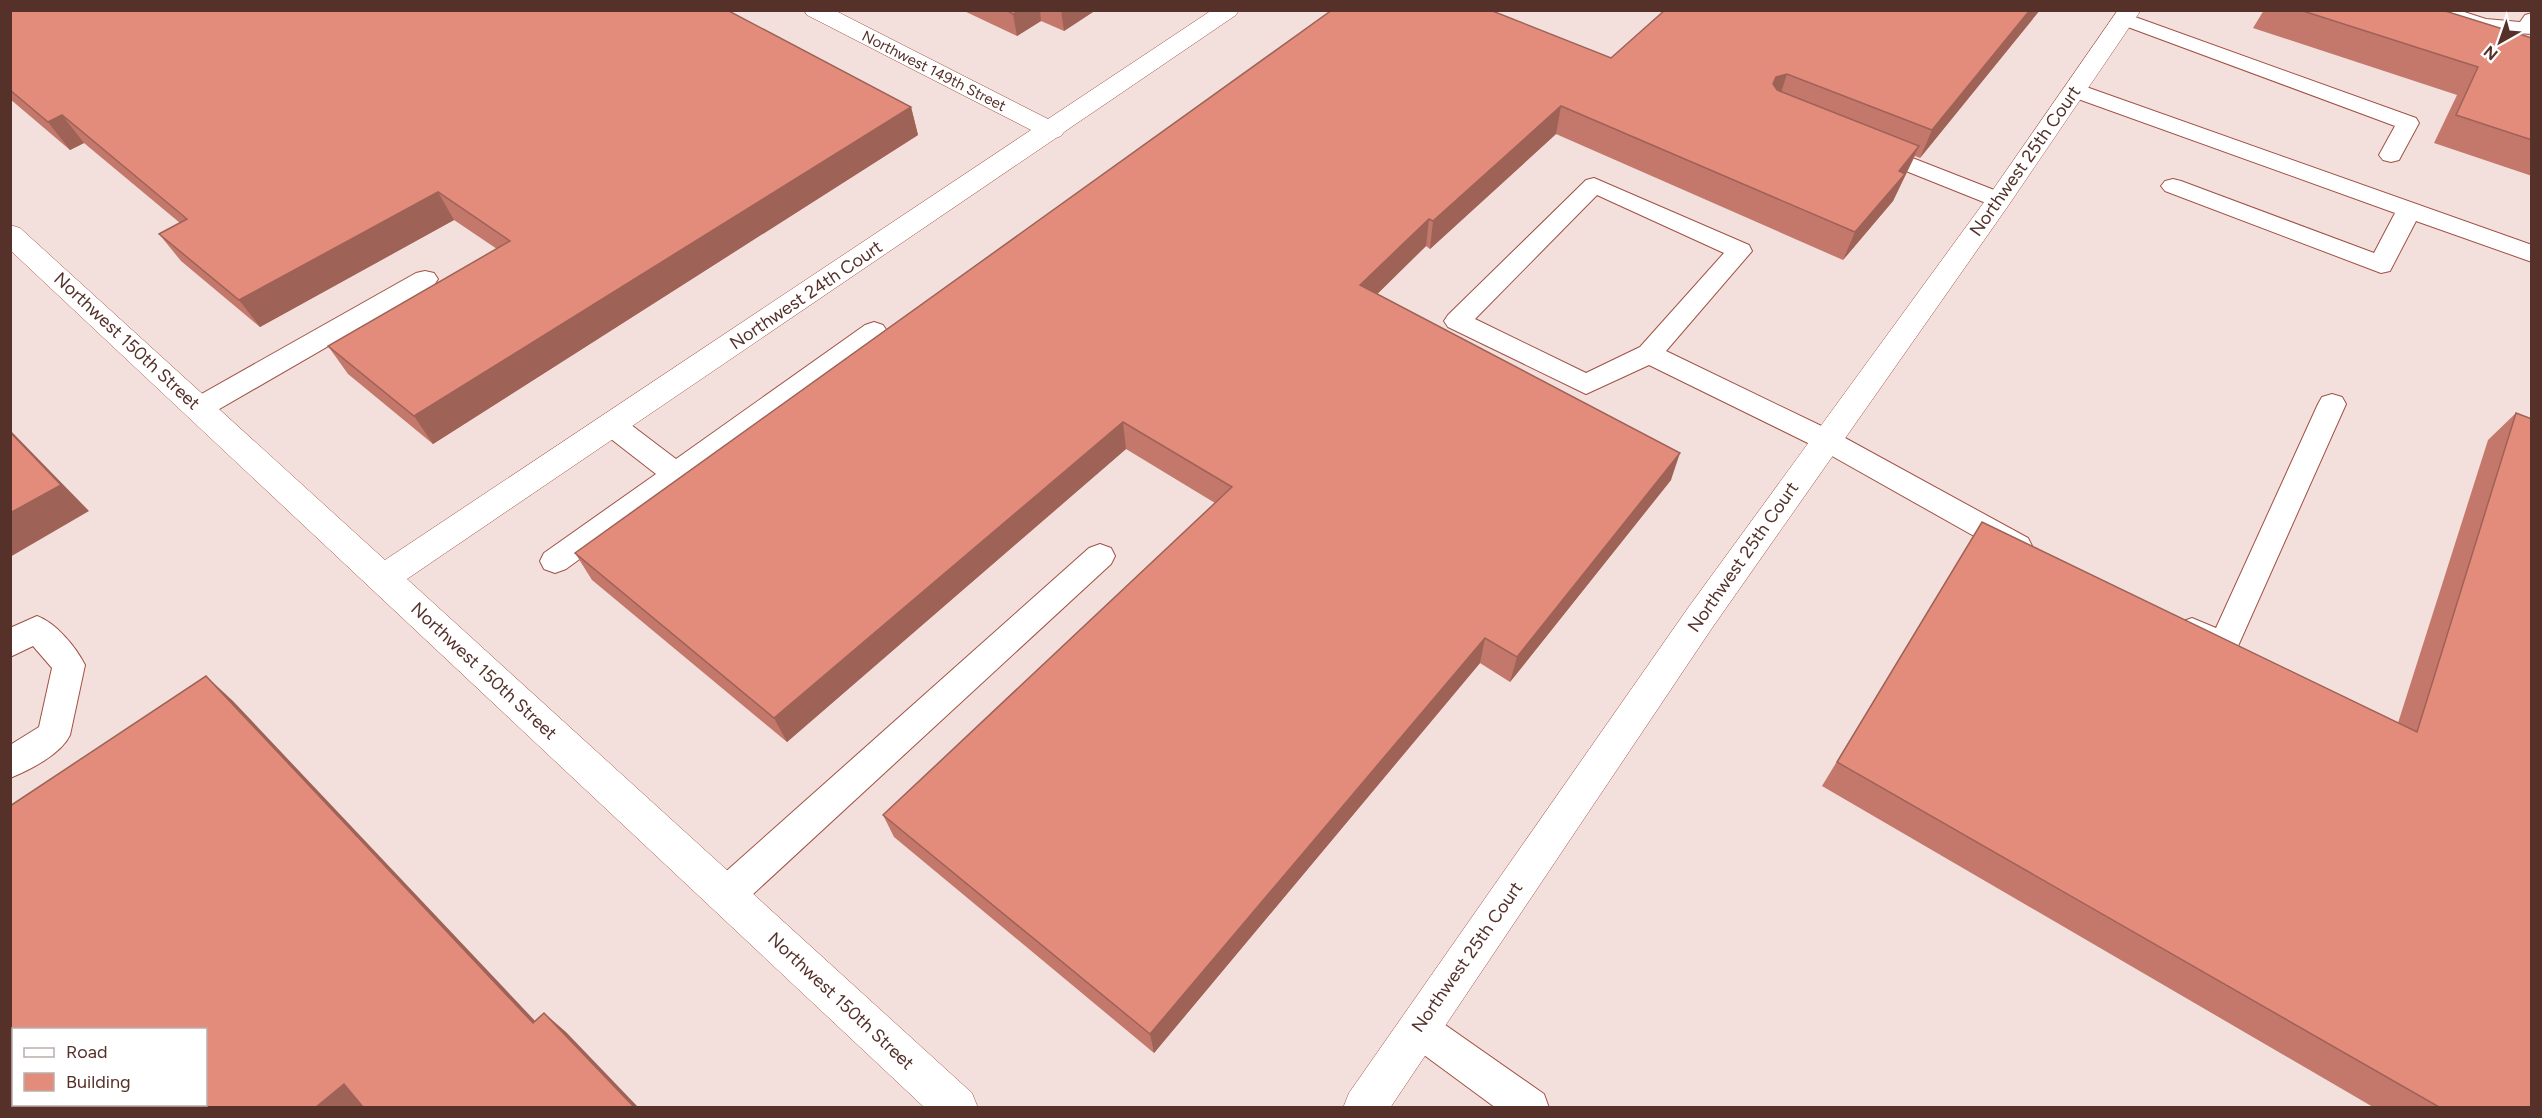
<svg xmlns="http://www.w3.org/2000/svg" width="2542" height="1118" font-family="Figtree,sans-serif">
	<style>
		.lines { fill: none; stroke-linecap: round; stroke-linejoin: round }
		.service-casing { stroke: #a15143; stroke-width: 2 }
		.minor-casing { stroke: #a15143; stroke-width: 1 }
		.service { fill: #fff; fill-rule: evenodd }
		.minor { fill: #fff; fill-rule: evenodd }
		.wall { fill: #c3786b }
		.shaded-wall { fill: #9f6257 }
		.building { fill: #e38c7c; stroke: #9f6257; stroke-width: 1.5; fill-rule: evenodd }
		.labels { text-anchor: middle; stroke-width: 5; stroke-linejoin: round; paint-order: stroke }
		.far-street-label { font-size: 15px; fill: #55312a; stroke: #fff }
		.street-label { font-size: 18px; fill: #55312a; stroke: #fff }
	</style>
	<rect width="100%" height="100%" fill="#f3e0dc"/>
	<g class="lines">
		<defs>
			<path id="service" d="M2425,10H2458L2486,19L2520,22L2525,15L2532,13V34L2484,31L2428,14Z
				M2124,13L2416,118L2419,123L2399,160L2391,162L2383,160L2379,155L2395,126L2117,23L2114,19L2117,15Z
				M2075,83L2532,245V262L2416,221L2390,271L2381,273L2165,191L2161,186L2165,181L2173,179L2181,181L2374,253L2395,213L2067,95L2064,90L2067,85Z
				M1874,143L2007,195L2011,200L2007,205L1999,207L1991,205L1866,155L1862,150L1866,145Z
				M1594,178L1749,245L1752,251L1666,351L1836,433L2028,538L2032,546L2028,554L2017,558L2006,554L1816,447L1649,365L1586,394L1448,327L1444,321L1448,315L1586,180ZM1597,195L1724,253L1640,347L1586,373L1475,319Z
				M425,271L434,273L438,279L434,285L209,415L199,418L189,415L185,408L189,401L416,273Z
				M874,322L883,325L887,331L883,337L566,569L555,573L544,569L540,561L544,553L656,474L602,432L598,425L602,418L612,415L622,418L676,459L865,325Z
				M2332,394L2342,397L2346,404L2234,655L2223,659L2181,640L2176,631L2181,622L2192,618L2216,628L2318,404L2322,397Z
				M1100,544L1111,548L1115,556L1111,564L739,907L726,912L713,907L708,895L713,883L1089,548Z
				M37,616C56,623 76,647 85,665L70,735C61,754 30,770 10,778V745L39,727L52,668L33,646L10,657V628Z
				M1418,1009L1431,1015L1544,1094L1549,1108H1496L1405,1041L1399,1028L1405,1015Z"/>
			<path id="minor" d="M804,10H834L1048,119L1212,10H1239L1236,15L1064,132L1061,136L1056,138L407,579L972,1093L978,1108H925L10,250V225L20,228L385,560L1031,130L807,15Z
				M2118,10H2141L2008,206L1712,628L1390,1108H1343L1349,1093L1688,608L1990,194Z"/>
		</defs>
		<!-- service casing -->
		<use href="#service" class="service-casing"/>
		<!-- minor casing -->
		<use href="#minor" class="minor-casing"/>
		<!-- service -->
		<use href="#service" class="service"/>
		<!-- minor -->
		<use href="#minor" class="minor"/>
	</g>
	<!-- wall -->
	<path class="wall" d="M10,10L911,107L918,135L433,444L348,374L328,346L497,249L454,220L260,327L181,261L159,234L180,223L84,143L70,150L10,99Z
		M962,10H1096L1064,31L1041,21L1017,36Z
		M2040,10L1920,158L1915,156L1893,201L1843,260L1556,134L1430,249L1426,246L1377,294L1671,480L1510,682L1480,663L1154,1053L894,837L883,815L1215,503L1126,449L787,742L592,580L575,553L1611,58Z
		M2264,10H2442L2532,38V176L2434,143L2457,95L2253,28Z
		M2516,413L2532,1107H2373L1822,786L1982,522L2398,723L2488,440Z"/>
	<!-- shaded-wall -->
	<path class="shaded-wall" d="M1019,10H1040L1041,21L1017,36L1013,14Z
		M1061,10H1096L1064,31Z
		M2030,10H2040L1920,158L1932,130Z
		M1787,74L1778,102L1773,84L1776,77Z
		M1561,106L1556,134L1430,249L1433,221Z
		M911,107L918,135L433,444L414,416Z
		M62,115L84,143L70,150L48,122Z
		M1919,146L1893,201L1843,260L1855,232L1899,171Z
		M438,192L454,220L260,327L239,300Z
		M1429,219L1426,246L1358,313L1360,285Z
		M1123,422L1126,449L787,742L774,718Z
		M10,430L89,511L10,557Z
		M1680,453L1671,480L1510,682L1517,657Z
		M1485,638L1480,663L1154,1053L1150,1034Z
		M206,676L233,701L555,1042L533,1023Z
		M544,1013L566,1032L638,1107H634Z
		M344,1084L365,1107H316Z"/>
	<!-- building -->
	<path class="building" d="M10,10H727L911,107L414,416L328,346L510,241L438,192L239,300L159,234L187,219L62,115L48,122L10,90Z
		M1006,10H1019L1013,14Z
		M1332,10H1490L1611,58L1665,10H2030L1932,130L1787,74L1776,77L1773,84L1777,90L1919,146L1899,171L1905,174L1855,232L1561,106L1433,221L1429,219L1360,285L1680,453L1517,657L1485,638L1150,1034L883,815L1232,487L1123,422L774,718L575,553Z
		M2300,10H2442L2532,38V140L2456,115L2478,67Z
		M2516,413L2532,419V1107H2439L1837,762L1982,522L2417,732Z
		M10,432L61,485L10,513Z
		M206,676L533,1023L544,1013L634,1107H363L344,1084L316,1107H10V806ZM14,1029H206V1104H14Z"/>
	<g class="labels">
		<!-- far-street labels -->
		<g class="far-street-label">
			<text transform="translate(934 71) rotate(27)" y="5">Northwest 149th Street</text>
		</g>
		<!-- street labels -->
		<g class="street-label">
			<text transform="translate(2025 161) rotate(-55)" y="6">Northwest 25th Court</text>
			<text transform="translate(806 295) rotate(-34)" y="6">Northwest 24th Court</text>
			<text transform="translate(127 341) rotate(43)" y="6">Northwest 150th Street</text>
			<text transform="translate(1743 557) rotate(-55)" y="6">Northwest 25th Court</text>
			<text transform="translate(484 671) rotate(43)" y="6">Northwest 150th Street</text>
			<text transform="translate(1467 957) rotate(-55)" y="6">Northwest 25th Court</text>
			<text transform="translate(841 1001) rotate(43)" y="6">Northwest 150th Street</text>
		</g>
	</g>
	<!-- border -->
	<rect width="2542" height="1118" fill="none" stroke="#55312a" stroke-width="24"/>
	<!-- legend -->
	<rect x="12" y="1028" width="195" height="78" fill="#ffffff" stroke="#bbadaa" stroke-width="1.5"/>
	<rect x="24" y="1048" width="30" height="9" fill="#ffffff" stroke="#bbadaa" stroke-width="1.5"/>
	<text x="66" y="1058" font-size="18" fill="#55312a">Road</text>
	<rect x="24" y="1073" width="30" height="18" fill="#e38c7c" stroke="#bbadaa" stroke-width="1.5"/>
	<text x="66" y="1088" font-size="18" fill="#55312a">Building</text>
	<!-- north arrow -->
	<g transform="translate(2500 42) rotate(220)" stroke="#ffffff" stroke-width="4.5" paint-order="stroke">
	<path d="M0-4.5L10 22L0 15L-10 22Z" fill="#55312a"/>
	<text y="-9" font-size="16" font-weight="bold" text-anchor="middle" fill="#55312a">N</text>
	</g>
</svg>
